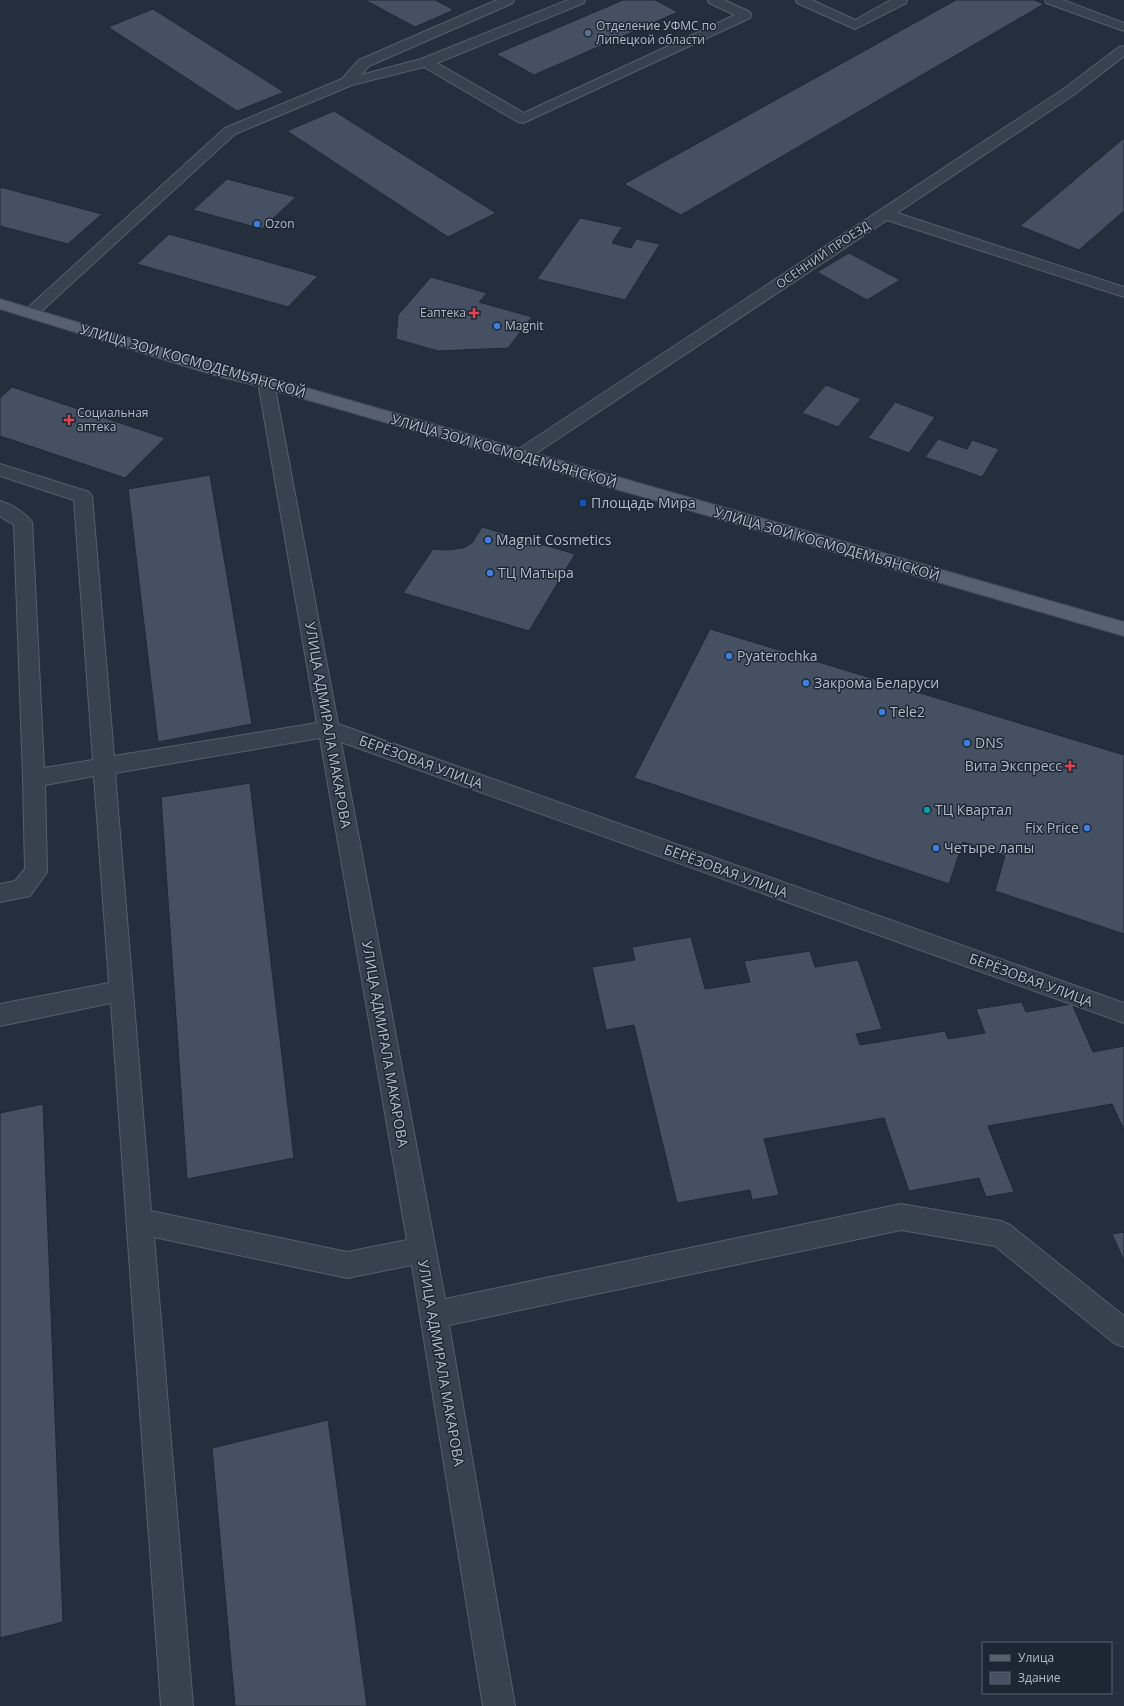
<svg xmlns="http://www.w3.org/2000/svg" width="1124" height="1706" font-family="'Open Sans',sans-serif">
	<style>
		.building { fill: #455162; stroke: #1f2835 }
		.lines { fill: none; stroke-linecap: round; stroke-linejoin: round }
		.minor-casing { stroke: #565f6c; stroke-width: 2 }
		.major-casing { stroke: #414a57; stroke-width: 2 }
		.minor { fill: #38414e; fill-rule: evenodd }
		.major { fill: #56606e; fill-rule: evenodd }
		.service-dot { fill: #5c6f8a; stroke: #1d2633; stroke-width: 1.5 }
		.shop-dot { fill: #3f7fe0; stroke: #1d2633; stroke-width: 1.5 }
		.health-dot { fill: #e0444e; stroke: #1d2633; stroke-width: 1.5 }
		.transit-dot { fill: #1a4fb4; stroke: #1d2633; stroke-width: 1.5 }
		.culture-dot { fill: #0f9aa8; stroke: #1d2633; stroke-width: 1.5 }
		.labels { text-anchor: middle; stroke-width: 3; stroke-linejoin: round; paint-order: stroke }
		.far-poi-label { font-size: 12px; fill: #b4bcc9; stroke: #1d2633; text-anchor: start }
		.far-street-label { font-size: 12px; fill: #b4bcc9; stroke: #1d2633 }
		.street-label { font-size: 14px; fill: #b4bcc9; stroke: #1d2633 }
		.poi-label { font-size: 14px; fill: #b4bcc9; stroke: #1d2633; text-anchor: start }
	</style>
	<rect width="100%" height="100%" fill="#242f3e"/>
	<!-- building -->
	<path class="building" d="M365,0H435L454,10L415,27Z
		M623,0H655L678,12L534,75L496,54Z
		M956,0H1034L1044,4L681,215L624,184Z
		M153,9L284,92L237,111L108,27Z
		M334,111L496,213L448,237L287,131Z
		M1124,138V211L1079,250L1020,226Z
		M227,179L296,197L262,229L193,210Z
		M0,187L102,214L68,244L0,226Z
		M580,218L622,227L612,243L631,248L636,239L660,244L625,300L537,279Z
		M169,234L318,276L288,307L137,264Z
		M849,253L900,280L867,300L817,272Z
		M431,277L487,293L479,302L532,317L508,348L438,351L396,339L398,315Z
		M826,385L861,399L838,427L802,413Z
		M12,387L165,438L125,478L0,436V398Z
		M895,402L935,417L909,453L868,438Z
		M938,439L967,449L972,440L999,449L982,477L925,457Z
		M210,475L252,724L158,742L128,489Z
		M482,527L575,554L529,631L403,593L433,549L447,550L463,548L472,543Z
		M710,629L1124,755V934L995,891L1005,856L963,842L949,884L634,778Z
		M250,783L294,1158L187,1179L161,797Z
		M691,937L705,989L750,982L744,961L810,951L815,967L858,960L882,1029L856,1034L860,1045L945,1031L948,1039L985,1033L976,1009L1022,1002L1026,1012L1072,1004L1093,1052L1124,1046V1130L1112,1104L988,1126L1014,1192L986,1197L979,1178L909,1191L884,1118L764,1139L779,1195L752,1200L750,1190L677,1203L634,1025L606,1030L592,967L635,960L632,947Z
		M43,1104L63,1622L0,1638V1113Z
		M1124,1232V1261L1112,1234Z
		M328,1420L367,1706H235L212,1448Z"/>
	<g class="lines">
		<defs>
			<path id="minor" d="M497,0H514L513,3L369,66L361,75L421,59L568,0H585L584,3L437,63L524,113L735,15L709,3L708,0H724L750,12L751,15L750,18L523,123L518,122L424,67L352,85L235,134L36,316L30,318L24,316L22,313L225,128L342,79L359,60Z
				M796,0H812L855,20L891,0H907L906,3L855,29L797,3Z
				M1045,0H1063L1124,23V31L1046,3Z
				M1124,46V56L1075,94L897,213L1124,287V297L887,220L526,460L520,462L514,460L511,456L514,452L1065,88L1119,47Z
				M266,377L272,378L274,382L338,724L1124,1003V1023L341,742L445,1299L901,1204L1001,1221L1010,1225L1124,1316V1347L1114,1343L995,1246L901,1230L449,1325L515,1706H483L412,1265L347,1278L154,1237L193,1706H161L111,1003L0,1026V1004L109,983L94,776L45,785L47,872L30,896L0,902V884L15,881L25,869L23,778L14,525L0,516V501C11,504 26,513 32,522L44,768L93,760L74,500L0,476V464L89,492L92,496L114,756L317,723L258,382L260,378ZM320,738L407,1240L347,1252L151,1211L115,773Z"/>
			<path id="major" d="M0,299L229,368L272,378L1124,622V636L263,387L220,377L0,309Z"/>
		</defs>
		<!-- minor casing -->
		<use href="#minor" class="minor-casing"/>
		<!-- major casing -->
		<use href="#major" class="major-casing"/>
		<!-- minor -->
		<use href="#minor" class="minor"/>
		<!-- major -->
		<use href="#major" class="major"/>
	</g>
	<!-- markers -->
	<circle class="service-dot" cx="588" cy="33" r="4"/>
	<g class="shop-dot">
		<circle cx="257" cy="224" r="4"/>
		<circle cx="497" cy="326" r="4"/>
		<circle cx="488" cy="540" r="4"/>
		<circle cx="490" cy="573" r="4"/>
		<circle cx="729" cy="656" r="4"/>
		<circle cx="806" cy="683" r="4"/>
		<circle cx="882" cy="712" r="4"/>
		<circle cx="967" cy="743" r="4"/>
		<circle cx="1087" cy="828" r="4"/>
		<circle cx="936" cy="848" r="4"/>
	</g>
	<g class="health-dot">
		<path d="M472 307h4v4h4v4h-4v4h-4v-4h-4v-4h4z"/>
		<path d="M67 414h4v4h4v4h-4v4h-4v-4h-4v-4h4z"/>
		<path d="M1068 760h4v4h4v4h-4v4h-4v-4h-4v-4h4z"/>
	</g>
	<rect class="transit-dot" x="579" y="499" width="8" height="8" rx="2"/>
	<circle class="culture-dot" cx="927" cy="810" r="4"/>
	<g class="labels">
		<!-- far-poi labels -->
		<g class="far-poi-label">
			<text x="596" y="30">Отделение УФМС по<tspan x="596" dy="14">Липецкой области</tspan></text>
			<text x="265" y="228">Ozon</text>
			<text x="466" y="317" text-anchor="end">Еаптека</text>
			<text x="505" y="330">Magnit</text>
			<text x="77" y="417">Социальная<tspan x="77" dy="14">аптека</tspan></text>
		</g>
		<!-- far-street labels -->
		<g class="far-street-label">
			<text transform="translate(823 255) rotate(-34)" y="4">ОСЕННИЙ ПРОЕЗД</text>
		</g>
		<!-- street labels -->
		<g class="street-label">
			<text transform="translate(193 361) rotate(16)" y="5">УЛИЦА ЗОИ КОСМОДЕМЬЯНСКОЙ</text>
			<text transform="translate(504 451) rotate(16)" y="5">УЛИЦА ЗОИ КОСМОДЕМЬЯНСКОЙ</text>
			<text transform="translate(827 544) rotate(16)" y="5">УЛИЦА ЗОИ КОСМОДЕМЬЯНСКОЙ</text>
			<text transform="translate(328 725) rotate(80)" y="5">УЛИЦА АДМИРАЛА МАКАРОВА</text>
			<text transform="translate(421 762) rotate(20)" y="5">БЕРЁЗОВАЯ УЛИЦА</text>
			<text transform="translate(726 871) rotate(20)" y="5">БЕРЁЗОВАЯ УЛИЦА</text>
			<text transform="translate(1031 980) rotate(20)" y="5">БЕРЁЗОВАЯ УЛИЦА</text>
			<text transform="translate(385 1044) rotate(80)" y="5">УЛИЦА АДМИРАЛА МАКАРОВА</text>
			<text transform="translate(441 1363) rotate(80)" y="5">УЛИЦА АДМИРАЛА МАКАРОВА</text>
		</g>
		<!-- poi labels -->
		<g class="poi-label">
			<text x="591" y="508">Площадь Мира</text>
			<text x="496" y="545">Magnit Cosmetics</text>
			<text x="498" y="578">ТЦ Матыра</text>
			<text x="737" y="661">Pyaterochka</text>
			<text x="814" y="688">Закрома Беларуси</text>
			<text x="890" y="717">Tele2</text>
			<text x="975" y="748">DNS</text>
			<text x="1062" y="771" text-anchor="end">Вита Экспресс</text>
			<text x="935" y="815">ТЦ Квартал</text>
			<text x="1079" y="833" text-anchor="end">Fix Price</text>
			<text x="944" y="853">Четыре лапы</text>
		</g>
	</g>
	<!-- legend -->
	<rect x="982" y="1642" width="130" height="52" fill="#1d2633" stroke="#59626f"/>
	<rect x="990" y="1655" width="20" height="6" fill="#56606e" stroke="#59626f"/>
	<text x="1018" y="1662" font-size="12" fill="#b4bcc9">Улица</text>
	<rect x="990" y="1672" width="20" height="12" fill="#455162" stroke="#59626f"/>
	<text x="1018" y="1682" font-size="12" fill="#b4bcc9">Здание</text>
</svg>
